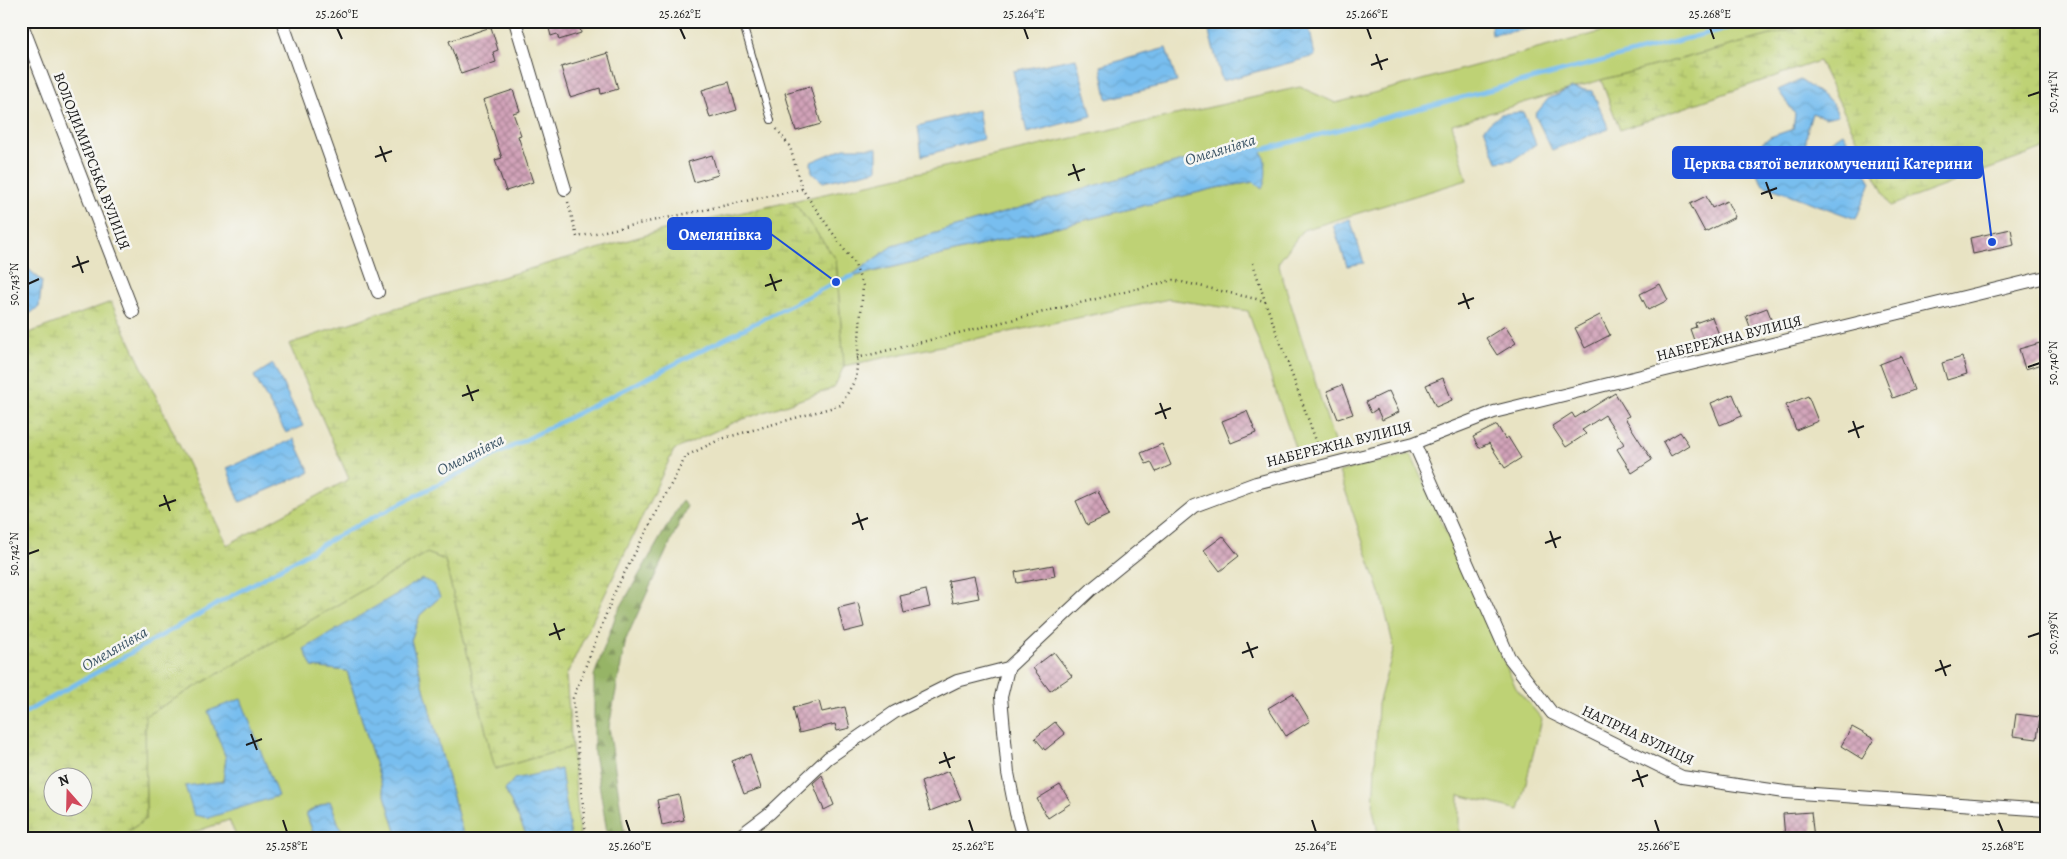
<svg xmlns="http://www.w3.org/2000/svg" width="2067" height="859" font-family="Alegreya,serif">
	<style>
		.grass { fill: #bed275; stroke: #6d7748; fill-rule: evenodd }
		.forest { fill: url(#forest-firs); stroke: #596841 }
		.wetland { fill: url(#wetland-marsh); stroke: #6d7748; fill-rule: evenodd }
		.water { fill: url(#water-waves); stroke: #4a6d86 }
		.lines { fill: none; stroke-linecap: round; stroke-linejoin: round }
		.stream { stroke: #78beef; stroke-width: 4.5 }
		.building { fill: url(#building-cross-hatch) }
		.lane-casing { stroke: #3b3a35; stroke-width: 8 }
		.street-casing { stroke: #3b3a35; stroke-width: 14 }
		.path { stroke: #3b3a35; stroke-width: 2.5; stroke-dasharray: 1 4; stroke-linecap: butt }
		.lane { stroke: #fff; stroke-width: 6 }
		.street { stroke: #fff; stroke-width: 12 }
		.ticks { fill: none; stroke: #1c1c1c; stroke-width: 2 }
		.labels { text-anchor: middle; stroke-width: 5; stroke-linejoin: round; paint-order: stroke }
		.street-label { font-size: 15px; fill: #1c1c1c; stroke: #f6f6f2 }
		.water-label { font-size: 16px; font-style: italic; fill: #3c5566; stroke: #f6f6f2 }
		.leader { fill: none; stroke: #1d4ed8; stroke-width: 2 }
		.callout-dot { fill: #1d4ed8; stroke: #f6f6f2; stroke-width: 2 }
		.callout { fill: #1d4ed8; stroke: #1d4ed8; stroke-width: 2 }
		.callout-label { font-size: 16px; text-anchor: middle; font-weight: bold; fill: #fff }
		.neatline { fill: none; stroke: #1c1c1c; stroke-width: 2 }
		.ticks-label { font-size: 12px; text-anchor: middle; fill: #1c1c1c }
	</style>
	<defs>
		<pattern id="forest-firs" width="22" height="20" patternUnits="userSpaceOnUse" patternTransform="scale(1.25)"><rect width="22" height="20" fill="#96b466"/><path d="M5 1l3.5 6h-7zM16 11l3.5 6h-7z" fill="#7a9253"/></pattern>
		<pattern id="wetland-marsh" width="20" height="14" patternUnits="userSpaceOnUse" patternTransform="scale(1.25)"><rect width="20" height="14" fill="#bed275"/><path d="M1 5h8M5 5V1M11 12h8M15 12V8" fill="none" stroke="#a3b465"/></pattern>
		<pattern id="water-waves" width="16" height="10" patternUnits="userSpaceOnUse" patternTransform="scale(1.25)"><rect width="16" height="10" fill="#78beef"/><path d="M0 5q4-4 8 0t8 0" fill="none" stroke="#67a3cc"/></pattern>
		<pattern id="building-cross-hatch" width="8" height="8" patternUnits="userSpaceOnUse" patternTransform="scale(1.25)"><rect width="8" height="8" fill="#d2a3b9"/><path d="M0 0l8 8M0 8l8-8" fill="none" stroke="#aa8496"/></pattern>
	</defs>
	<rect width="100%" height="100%" fill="#f6f6f2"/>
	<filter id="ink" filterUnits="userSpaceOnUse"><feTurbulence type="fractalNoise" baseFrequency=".02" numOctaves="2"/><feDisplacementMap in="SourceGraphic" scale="10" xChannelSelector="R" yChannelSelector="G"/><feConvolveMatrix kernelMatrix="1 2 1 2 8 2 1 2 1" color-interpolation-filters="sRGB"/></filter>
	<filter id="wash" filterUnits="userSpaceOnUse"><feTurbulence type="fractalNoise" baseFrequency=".0096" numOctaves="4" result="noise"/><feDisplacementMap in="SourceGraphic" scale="20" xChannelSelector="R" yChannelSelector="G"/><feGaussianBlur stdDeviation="1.12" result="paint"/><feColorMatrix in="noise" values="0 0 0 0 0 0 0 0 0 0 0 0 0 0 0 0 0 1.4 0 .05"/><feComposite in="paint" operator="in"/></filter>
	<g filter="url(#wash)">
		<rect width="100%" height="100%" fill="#e8e3c3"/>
		<!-- grass -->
		<path class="grass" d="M1642,21H1824L1601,80L1452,124L1467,180L1303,230L1278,263L1336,448L1299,459L1248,311L1169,299L844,366L836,259L793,201L1300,87L1336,103ZM1256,141L1262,189L1254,182L1216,188L849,278L892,246L1124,177Z
			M1411,454L1516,688L1542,719L1519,810L1459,795V838H1379L1373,809L1378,704L1394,648L1382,598L1339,472Z
			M427,553L445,560L495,769L572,747L580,838H571L560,769L505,790L528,838H464L411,640L420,615L440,597L312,667L347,671L398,838H344L330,801L306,813L315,838H237L229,820L178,838H118L146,819L145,716ZM208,711L277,796L185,787L223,781L226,758Z"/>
		<!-- forest -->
		<path class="forest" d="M682,500L687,506L626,639L609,727L625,838H608L594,753V676L616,615Z"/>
		<!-- wetland -->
		<path class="wetland" d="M1824,21H2046V148L1890,206L1819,61L1620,130L1601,80Z
			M793,201L836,259L844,366L834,388L735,422L674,450L566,676L572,747L495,769L445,560L427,553L145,716L146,819L118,838H21V336L111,302L227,545L349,479L289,344L382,312L663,230ZM52,776H82V806H52Z"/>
		<!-- water -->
		<path class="water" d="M1206,21H1308L1315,56L1222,81Z
			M1491,21H1572L1492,35Z
			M1166,48L1177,82L1107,99L1101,66Z
			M1076,58L1092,116L1027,133L1013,71Z
			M1800,80L1832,102L1838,115L1825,118L1812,113L1808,127L1805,148L1822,147L1843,133L1871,182L1856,219L1763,185L1755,170L1752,151L1770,137L1793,129L1795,114L1778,90Z
			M1572,88L1592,91L1609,129L1552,150L1535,115L1548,99Z
			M978,110L983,139L922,156L918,126Z
			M1523,112L1536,144L1513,160L1497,162L1484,128L1501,114Z
			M1256,141C1266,153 1269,175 1262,189L1254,182L1216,188L848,278L892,246L1124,177Z
			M844,148H877V170L823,182L812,173L811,162Z
			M1350,219L1364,263L1347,266L1333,225Z
			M25,266L42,281L39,307L25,317L21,318V268Z
			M273,364L303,426L286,433L254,376Z
			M294,439L310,472L240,502L227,468Z
			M422,579L434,584L440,597L420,615L411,640L464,838H398L347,671L312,667L304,649Z
			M241,699L278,796L208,818L194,815L185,786L223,781L226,758L208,711Z
			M561,769L571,838H528L505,790L514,779Z
			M330,801L344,838H315L306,813Z"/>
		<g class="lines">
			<!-- stream -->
			<path class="stream" d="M1257,151L1754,21
				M21,715L348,530L836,282L853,276"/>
		</g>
		<g id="blocks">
			<!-- building -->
			<path class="building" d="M547,21H589L590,25L580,28L581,33L559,40L557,34L551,36Z
				M491,27L498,50L493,52L496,62L461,74L449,41Z
				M608,53L618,89L601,94L600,88L570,97L561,67Z
				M729,82L737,110L710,118L702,90Z
				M810,86L821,124L796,131L785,93Z
				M513,90L520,111L513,113L521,135L518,136L533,182L506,191L495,160L502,158L483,100Z
				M712,155L718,175L694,182L688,162Z
				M1706,196L1712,208L1727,201L1735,217L1705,232L1690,204Z
				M2011,229L2014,245L1973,254L1970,238Z
				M1660,284L1668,300L1648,310L1640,294Z
				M1767,308L1772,321L1751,329L1746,316Z
				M1600,315L1610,335L1585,348L1575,328Z
				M1712,317L1720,337L1696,346L1690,329L1696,327L1695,323Z
				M1505,326L1516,343L1497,355L1486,338Z
				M2040,343L2046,363L2025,369L2019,349Z
				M1901,356L1914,390L1893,398L1880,364Z
				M1962,357L1967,374L1947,380L1942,363Z
				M1443,378L1452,400L1436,407L1426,385Z
				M1342,385L1353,414L1338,419L1327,391Z
				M1389,391L1399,412L1382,420L1377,409L1371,413L1366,402Z
				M1615,393L1629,416L1625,418L1652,460L1632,473L1617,449L1624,444L1605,415L1582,430L1586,434L1566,447L1552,426L1572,413L1575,418Z
				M1733,394L1742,416L1720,425L1711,403Z
				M1808,396L1818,421L1796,430L1786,405Z
				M1247,411L1256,433L1231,443L1222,421Z
				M1497,425L1505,439L1508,437L1521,458L1505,468L1489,443L1479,448L1473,437Z
				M1680,432L1689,445L1671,456L1663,442Z
				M1162,444L1171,465L1156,472L1151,462L1146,464L1141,453Z
				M1098,491L1109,515L1087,525L1076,501Z
				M1223,536L1239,556L1220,571L1204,550Z
				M1053,565L1055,576L1017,583L1015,572Z
				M974,576L979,598L953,603L948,581Z
				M926,590L930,607L904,613L900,596Z
				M858,603L864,627L844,632L838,608Z
				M1054,652L1072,676L1050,691L1033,668Z
				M1293,693L1310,721L1286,736L1268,708Z
				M819,701L822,712L845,707L850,728L837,731L835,724L799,733L793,708Z
				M2016,714L2040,717L2037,739L2013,736Z
				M1055,722L1065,734L1045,750L1035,738Z
				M1852,727L1874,739L1862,759L1841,746Z
				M750,754L761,788L744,794L732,761Z
				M949,771L961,799L930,811L921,782Z
				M822,775L834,805L824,810L813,783Z
				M1060,785L1071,803L1048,818L1037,799Z
				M679,795L684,820L662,825L657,800Z
				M1811,812L1814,838H1785L1783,814Z"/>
		</g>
	</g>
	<g filter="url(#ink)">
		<use href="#blocks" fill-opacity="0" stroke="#3b3a35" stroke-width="1"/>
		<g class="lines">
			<defs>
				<path id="lane" d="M742,21L771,120"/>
				<path id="street" d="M282,21L378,292
					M515,21L565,189
					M21,22L133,312
					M1414,443L1509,657L1552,713L1682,777L1785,792L2046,810
					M1008,668L1001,697L1008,773L1016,813L1023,838
					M737,838L770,813L828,758L895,712L957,681L1008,668L1092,589L1194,506L1256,483L1414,443L1494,412L2046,277"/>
			</defs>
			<!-- lane casing -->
			<use href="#lane" class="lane-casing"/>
			<!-- street casing -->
			<use href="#street" class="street-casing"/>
			<!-- path -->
			<path class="path" d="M568,202L577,237L802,189
				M1253,263L1265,301L1321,454
				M857,358L1173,280L1265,301
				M586,838L573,698L616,589L686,456L721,439L841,405L856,378L863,286L855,265L802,189L790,147L776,128"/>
			<!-- lane -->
			<use href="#lane" class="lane"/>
			<!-- street -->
			<use href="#street" class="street"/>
		</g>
	</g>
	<!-- ticks -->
	<path class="ticks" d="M337,28L342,39M680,28L685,39M1024,28L1028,39M1367,28L1371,39M1710,28L1714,39M1376,54L1382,70M1371,65L1388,59M2028,96L2040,92M380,146L386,162M375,157L392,151M1073,164L1079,181M1068,175L1085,169M1766,182L1772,199M1761,194L1777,188M77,256L83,273M72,267L89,261M770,274L776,291M28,284L39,279M765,286L782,280M1463,293L1469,309M1458,304L1474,298M2028,367L2040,363M467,385L473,401M462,396L479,390M1160,403L1166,419M1155,414L1171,408M1853,421L1859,438M1848,432L1864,426M164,495L170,511M159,506L176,500M857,513L863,530M852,524L868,518M1550,531L1556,548M1545,543L1561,537M28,554L39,550M554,623L560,640M549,635L565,629M2028,637L2040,633M1247,642L1253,658M1242,653L1258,647M1940,660L1946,676M1935,671L1951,665M251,734L257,750M246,745L262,739M944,752L950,768M939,763L955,757M1637,770L1643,787M1632,781L1648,775M283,820L287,832M626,820L630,832M969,820L973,832M1312,820L1316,832M1655,820L1659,832M1998,820L2003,832"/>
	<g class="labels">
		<!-- street labels -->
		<g class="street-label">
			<text transform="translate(92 161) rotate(69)" y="5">ВОЛОДИМИРСЬКА ВУЛИЦЯ</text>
			<text transform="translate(1729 338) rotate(-14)" y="5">НАБЕРЕЖНА ВУЛИЦЯ</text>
			<text transform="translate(1339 444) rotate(-14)" y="5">НАБЕРЕЖНА ВУЛИЦЯ</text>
			<text transform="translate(1638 735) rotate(25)" y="5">НАГІРНА ВУЛИЦЯ</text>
		</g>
		<!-- water labels -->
		<g class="water-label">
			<text transform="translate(1220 149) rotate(-17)" y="6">Омелянівка</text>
			<text transform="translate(470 454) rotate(-27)" y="6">Омелянівка</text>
			<text transform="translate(114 648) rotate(-30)" y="6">Омелянівка</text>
		</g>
	</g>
	<!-- callouts -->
	<path class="leader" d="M1992 242L1982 163M836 282L771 234"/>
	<g class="callout-dot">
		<circle cx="1992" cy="242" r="5"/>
		<circle cx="836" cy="282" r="5"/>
	</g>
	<g class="callout">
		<rect x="1673" y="147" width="309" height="31" rx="5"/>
		<rect x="668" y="218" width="103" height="31" rx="5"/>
	</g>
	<g class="callout-label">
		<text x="1828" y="169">Церква святої великомучениці Катерини</text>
		<text x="720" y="240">Омелянівка</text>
	</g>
	<!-- margin -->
	<rect width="2067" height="859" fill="none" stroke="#f6f6f2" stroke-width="55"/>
	<!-- north arrow -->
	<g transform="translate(68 792) rotate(340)"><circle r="24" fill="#f6f6f2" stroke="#9f9f9c"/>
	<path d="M0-4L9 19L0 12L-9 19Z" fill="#d1495b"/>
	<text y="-8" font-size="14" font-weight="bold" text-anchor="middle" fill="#1c1c1c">N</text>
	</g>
	<rect x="28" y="28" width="2012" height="804" class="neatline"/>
	<g class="ticks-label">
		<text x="337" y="18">25.260°E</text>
		<text x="680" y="18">25.262°E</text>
		<text x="1024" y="18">25.264°E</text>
		<text x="1367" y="18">25.266°E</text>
		<text x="1710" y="18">25.268°E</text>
		<text transform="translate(2053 92) rotate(-90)" y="4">50.741°N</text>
		<text transform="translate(14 284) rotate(-90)" y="4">50.743°N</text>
		<text transform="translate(2053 363) rotate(-90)" y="4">50.740°N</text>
		<text transform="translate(14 554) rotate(-90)" y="4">50.742°N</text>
		<text transform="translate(2053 633) rotate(-90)" y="4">50.739°N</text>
		<text x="287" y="850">25.258°E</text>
		<text x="630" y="850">25.260°E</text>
		<text x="973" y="850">25.262°E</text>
		<text x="1316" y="850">25.264°E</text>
		<text x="1659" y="850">25.266°E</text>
		<text x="2003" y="850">25.268°E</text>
	</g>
</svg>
